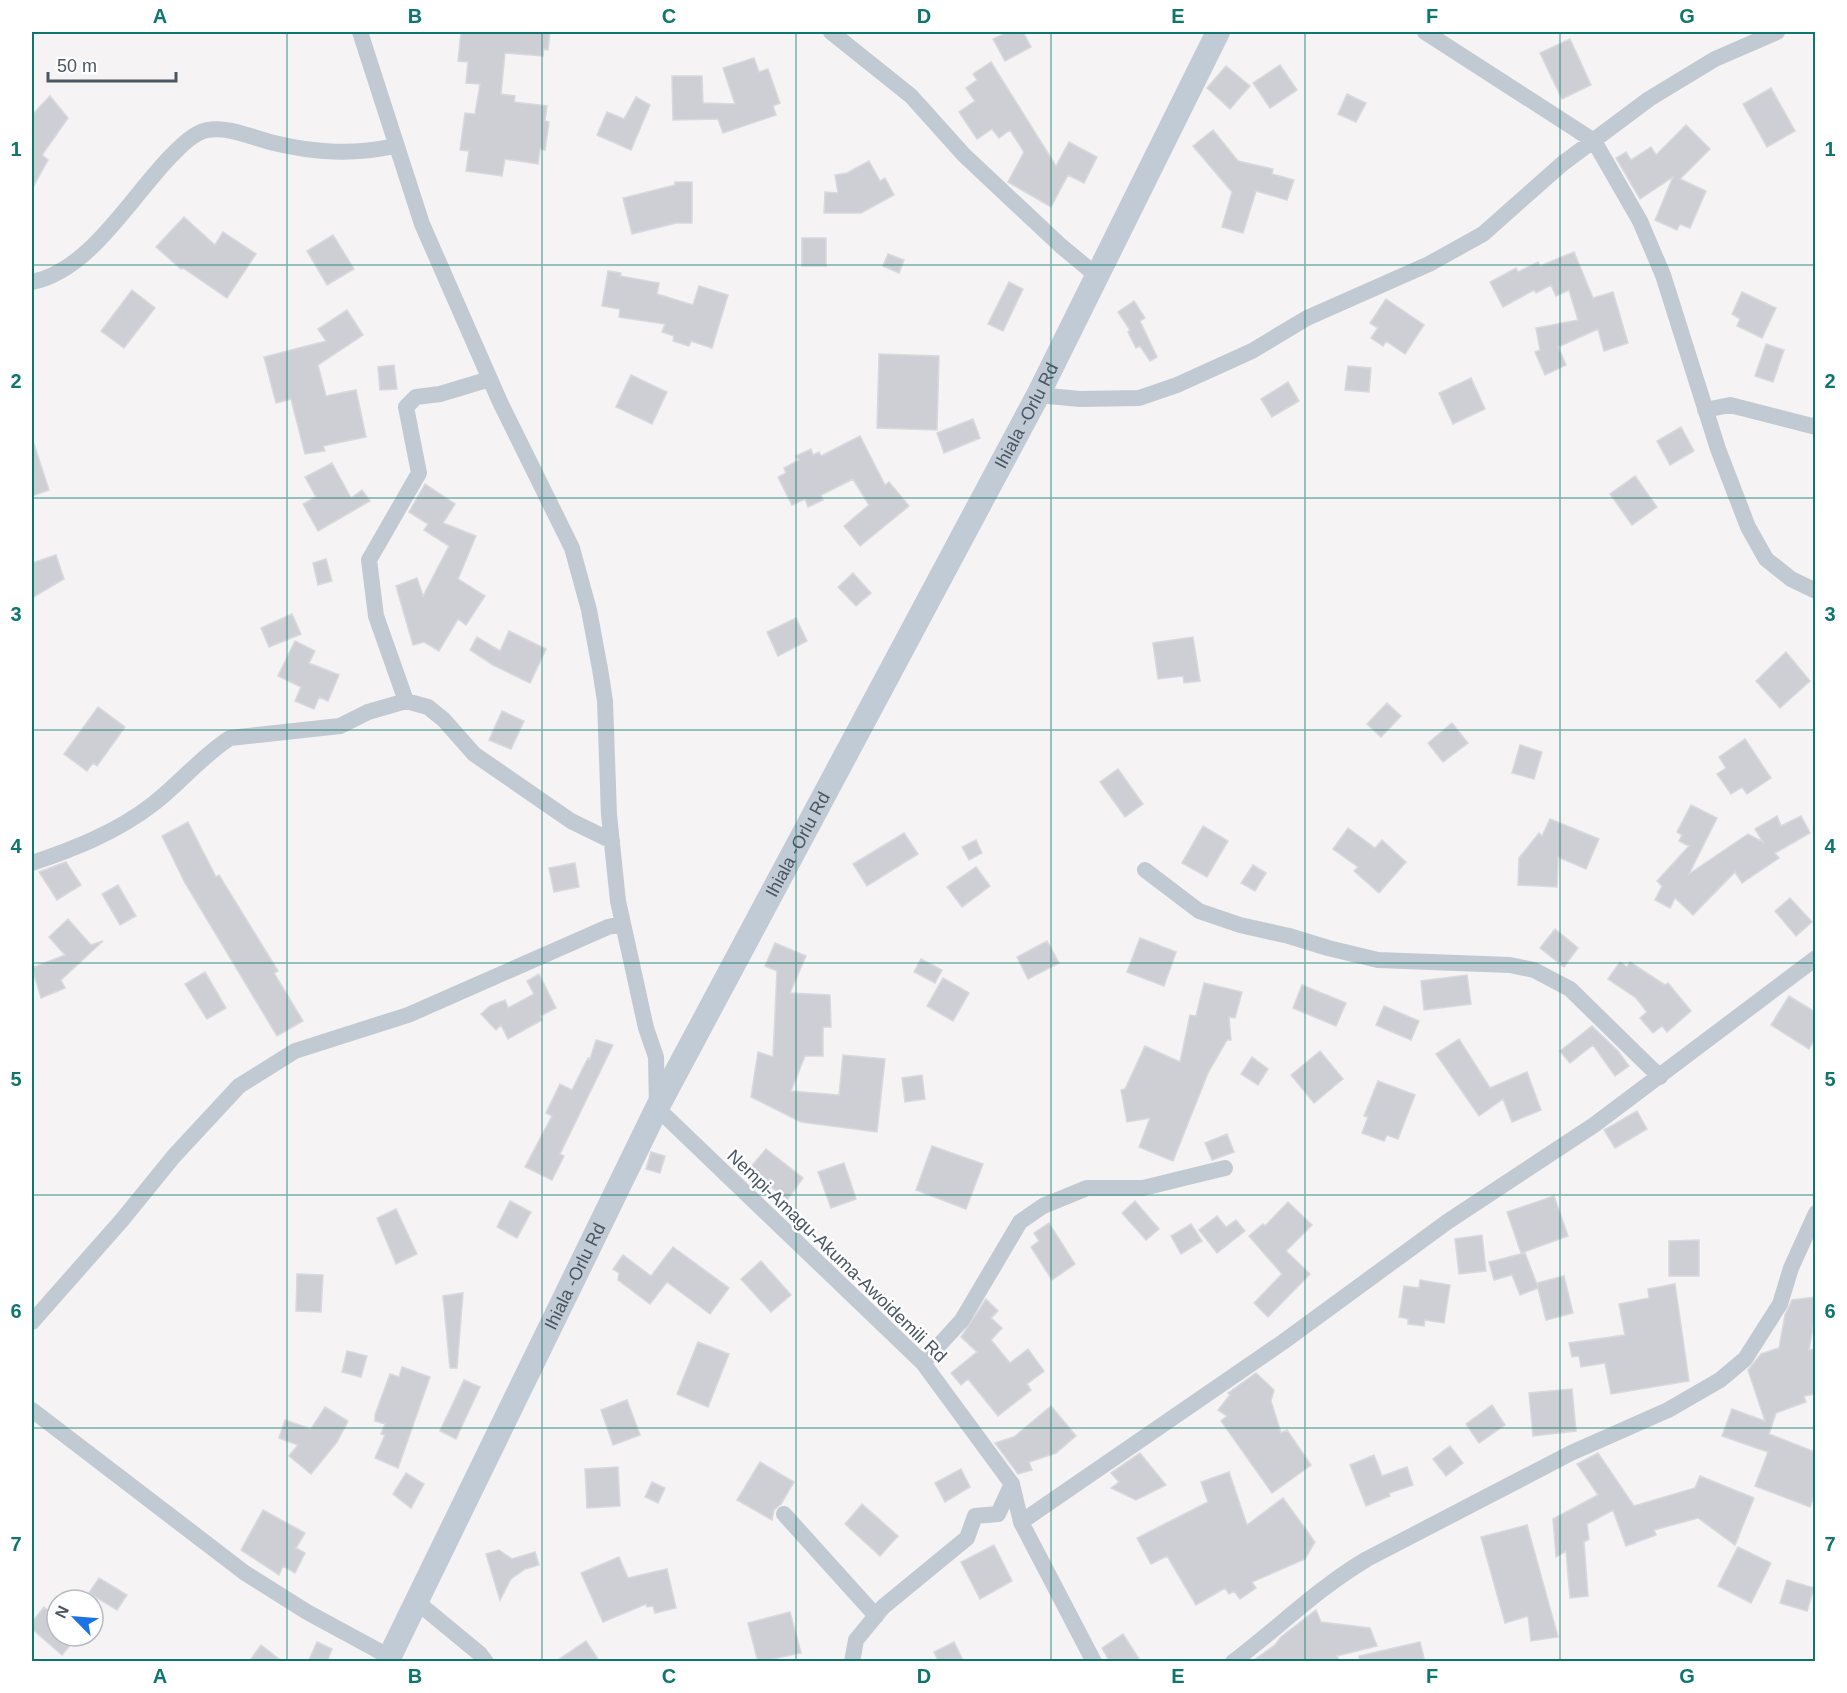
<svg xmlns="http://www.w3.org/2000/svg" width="1847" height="1693" font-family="Helvetica,sans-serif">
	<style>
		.building { fill: #cdcfd5; stroke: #d7d9de; stroke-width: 1.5 }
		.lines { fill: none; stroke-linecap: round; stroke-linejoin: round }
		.minor { stroke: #c1cad2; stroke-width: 16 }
		.secondary { stroke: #c1cbd6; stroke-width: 24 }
		.grid { fill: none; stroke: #0f766e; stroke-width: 1.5; stroke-opacity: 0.55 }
		.labels { text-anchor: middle; stroke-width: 5; stroke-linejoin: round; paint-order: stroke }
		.street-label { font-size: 18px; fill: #4a5661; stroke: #fff }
		.neatline { fill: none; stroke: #0f766e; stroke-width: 2 }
		.grid-label { font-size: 20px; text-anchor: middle; font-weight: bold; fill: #0f766e }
	</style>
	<rect width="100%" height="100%" fill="#f5f3f3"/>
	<!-- building -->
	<path class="building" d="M461,32H550L548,50L544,49L543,56L505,53L501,94L515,96L514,102L547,106L545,121L549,122L545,150L540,149L538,164L505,159L502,176L466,171L469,151L460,150L465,113L475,114L480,84L466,83L468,62L458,61Z
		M1008,32H1023L1031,47L1005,61L993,39Z
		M1570,39L1591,85L1562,99L1540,53Z
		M754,58L759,72L768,69L780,103L773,106L776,115L723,133L718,119L673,120L672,76H702L703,103L735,104L723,68Z
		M991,62L1056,166L1069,142L1097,157L1084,183L1068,175L1051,207L1008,182L1024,152L1010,130L999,138L992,129L977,139L959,112L975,101L966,88L977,80L973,74Z
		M1280,65L1297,90L1270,108L1253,83Z
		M1226,66L1250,86L1230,109L1207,88Z
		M1771,88L1795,131L1767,147L1743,104Z
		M1347,94L1366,103L1356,122L1338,114Z
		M50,96L68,118L42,155L48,160L32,189V115Z
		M636,97L650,105L631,150L597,135L607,112L624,119Z
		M1686,125L1710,149L1680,179L1706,191L1690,228L1680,224L1677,230L1655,220L1673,177L1640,199L1616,158L1626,152L1631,160L1651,147L1656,155Z
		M1213,130L1238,161L1273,169L1272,174L1294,180L1287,200L1256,191L1243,233L1222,227L1232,192L1193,146Z
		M869,161L880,181L885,178L894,195L861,213H824L825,192L838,193L835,175L847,173Z
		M675,182H692V223H676L632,234L623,198L675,185Z
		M184,217L215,245L223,232L256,254L227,298L183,268L181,269L156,247Z
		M333,235L354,269L327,285L307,251Z
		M802,238H826V266H802Z
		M1574,252L1593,298L1613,292L1628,343L1604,351L1598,329L1558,347L1566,365L1545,375L1535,352L1540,350L1536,328L1578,320L1569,290L1556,296L1551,285L1536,293L1534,290L1503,307L1490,282L1516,268L1518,272L1538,262L1540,266Z
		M888,254L904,260L899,273L883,266Z
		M608,271L621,273L620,276L659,283L657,294L693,305L699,286L728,295L712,348L691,341L689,346L673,341L674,336L662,332L665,324L619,317L620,309L602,306Z
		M1009,282L1023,289L1003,331L988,324Z
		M132,290L155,308L124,348L101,331Z
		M1742,292L1776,308L1762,338L1737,326L1740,319L1732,314Z
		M1386,299L1424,325L1405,354L1386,341L1383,346L1371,338L1378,328L1370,323Z
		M1134,301L1145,318L1140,321L1157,357L1150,361L1140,346L1136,348L1128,332L1130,330L1118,312Z
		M347,310L363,335L318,365L326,396L356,390L366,437L323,446L325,451L305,454L291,399L276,403L264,357L326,341L318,329Z
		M1766,344L1784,350L1773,382L1755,376Z
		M879,354L939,356L937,430L877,428Z
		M394,365L397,389L380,390L378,367Z
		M1348,366L1371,368L1369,392L1345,390Z
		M631,375L667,392L652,424L616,407Z
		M1471,378L1485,409L1453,424L1439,393Z
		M1288,382L1299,401L1272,417L1261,399Z
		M973,419L980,438L944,453L937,433Z
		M1681,427L1694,451L1670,465L1657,441Z
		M860,436L885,485L889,482L909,506L860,546L844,526L869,505L853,479L821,495L823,500L808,507L805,499L792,505L778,477L786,473L784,468L799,460L796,456L811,449L813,455L819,452L821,456Z
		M34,444L49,490L32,496V445Z
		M332,463L351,498L362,490L370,501L318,531L303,504L316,497L305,477Z
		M1635,476L1657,507L1632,525L1610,494Z
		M425,484L455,504L443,523L476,536L458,579L485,596L466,625L458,619L439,651L424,642L413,645L396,586L417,578L423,596L449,546L424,530L428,524L409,512Z
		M56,555L64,579L32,598V563Z
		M326,559L332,581L318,585L313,563Z
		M853,573L871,593L856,606L838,587Z
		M292,614L301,634L269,647L261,628Z
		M796,618L807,641L778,656L767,632Z
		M509,631L546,649L530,683L493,665L470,650L477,637L500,651Z
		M1193,637L1200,681L1184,683L1183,676L1158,679L1153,643Z
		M295,641L315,651L309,663L339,675L328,701L319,697L314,709L295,701L301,687L278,676Z
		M1786,652L1810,681L1780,708L1756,681Z
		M1387,703L1401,716L1381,737L1367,724Z
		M98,707L125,727L97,766L93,763L87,771L64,754Z
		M502,711L524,721L511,749L489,740Z
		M1452,723L1468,743L1443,762L1428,743Z
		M1745,739L1771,778L1747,794L1742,787L1731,794L1717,774L1726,768L1719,757Z
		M1520,745L1542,752L1534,779L1512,773Z
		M1118,769L1143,804L1125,817L1100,782Z
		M1691,805L1717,818L1689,874L1748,834L1763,842L1755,829L1777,816L1781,826L1801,816L1810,833L1775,853L1779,858L1742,883L1735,872L1693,915L1675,898L1670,908L1655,900L1662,886L1657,881L1689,846L1679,841L1682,835L1677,832Z
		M1550,819L1599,839L1586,869L1558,857L1557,887L1518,885L1519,858L1539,833L1542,836Z
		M188,822L216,877L219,875L278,971L274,973L303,1021L277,1036L185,883L162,836Z
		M1203,826L1228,841L1207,877L1182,863Z
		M1348,828L1375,848L1382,840L1406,862L1379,893L1354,871L1358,867L1333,849Z
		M904,833L918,854L867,886L853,864Z
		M976,840L982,853L969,860L962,847Z
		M66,862L81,885L57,900L39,872Z
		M575,863L579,887L554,892L549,868Z
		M1253,865L1266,873L1255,891L1241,883Z
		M976,867L990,886L962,907L947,887Z
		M118,885L136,916L120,925L102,894Z
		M1790,898L1812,922L1796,936L1775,911Z
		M68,919L91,945L103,941L61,980L65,988L41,998L32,968L65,955L49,937Z
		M1555,929L1578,948L1564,967L1540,948Z
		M1140,938L1176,952L1164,986L1127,972Z
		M1047,941L1059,963L1028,979L1017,957Z
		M775,943L806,956L790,993L830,995L831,1027H823V1056H805L791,1091L839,1095L843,1055L885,1059L877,1132L801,1122L751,1097L758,1052L773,1057L777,971L765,966Z
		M921,959L942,970L935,983L914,972Z
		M1620,962L1627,967L1630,962L1665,985L1668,983L1691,1011L1667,1032L1662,1026L1653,1033L1640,1018L1647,1012L1636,998L1608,979Z
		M205,972L226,1008L207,1019L185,984Z
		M539,974L556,1008L540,1016L542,1020L508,1039L501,1025L496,1030L481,1014L490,1006L505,1000L508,1008L534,994L527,981Z
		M1467,975L1471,1004L1424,1010L1421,981Z
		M943,978L969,993L953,1021L927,1006Z
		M1204,983L1242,992L1235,1018L1229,1017L1231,1040H1227L1208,1073L1173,1161L1139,1147L1150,1118L1127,1122L1121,1090L1125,1089L1145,1046L1180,1062L1190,1015L1196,1016Z
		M1302,985L1346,1003L1336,1026L1293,1008Z
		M1789,996L1815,1012V1038L1809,1049L1771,1025Z
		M1384,1006L1419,1021L1411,1040L1376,1025Z
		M1592,1026L1618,1051L1629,1066L1615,1076L1593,1045L1570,1063L1560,1051Z
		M1459,1039L1490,1088L1527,1072L1541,1110L1512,1122L1503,1099L1479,1116L1436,1054Z
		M596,1040L613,1045L560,1154L564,1156L552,1180L525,1167L552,1116L546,1113L560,1084L572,1090L588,1058L590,1059Z
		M1320,1051L1343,1079L1314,1103L1291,1075Z
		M1252,1057L1268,1069L1258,1085L1241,1074Z
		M922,1075L925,1099L905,1102L902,1078Z
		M1378,1081L1415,1095L1398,1139L1387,1135L1384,1141L1362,1133L1368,1117L1364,1116Z
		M1637,1111L1647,1129L1615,1148L1604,1130Z
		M1227,1134L1234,1152L1212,1160L1205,1143Z
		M932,1146L983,1164L966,1209L916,1190Z
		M766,1149L803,1178L787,1200L749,1169Z
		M651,1152L665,1156L660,1173L646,1169Z
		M844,1163L856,1199L831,1208L818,1172Z
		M1554,1196L1568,1236L1521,1253L1507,1212Z
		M510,1201L531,1212L517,1238L497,1227Z
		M1135,1201L1159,1229L1146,1240L1122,1213Z
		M1288,1202L1312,1225L1286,1251L1310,1274L1268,1317L1254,1303L1282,1274L1249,1236L1263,1224L1265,1226Z
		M396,1209L417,1254L396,1264L377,1218Z
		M1217,1216L1226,1227L1236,1220L1245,1231L1217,1253L1199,1230Z
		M1049,1223L1075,1264L1052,1280L1031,1247L1039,1241L1034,1233Z
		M1191,1224L1202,1241L1181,1254L1171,1236Z
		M1482,1235L1486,1271L1459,1274L1455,1239Z
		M1699,1240V1276H1669V1241Z
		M673,1247L729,1288L710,1314L667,1282L650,1304L618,1280L619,1273L613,1269L623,1255L651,1276Z
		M1525,1253L1538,1287L1537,1283L1564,1276L1573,1313L1546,1320L1538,1288L1520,1295L1512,1275L1494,1280L1489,1262Z
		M761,1261L791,1295L771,1312L741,1279Z
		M297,1274L323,1275L321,1312L296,1311Z
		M1420,1280L1450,1285L1444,1323L1425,1320L1424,1326L1408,1324V1319L1399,1317L1404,1286L1419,1288Z
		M1675,1284L1689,1381L1611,1394L1605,1363L1581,1367L1579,1356L1572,1357L1569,1343L1625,1335L1619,1304L1649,1298L1648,1289Z
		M463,1293L457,1368H450L443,1296Z
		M1815,1297V1317L1809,1350L1815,1349V1394L1804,1396L1806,1402L1776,1413L1769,1434L1815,1452V1494L1810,1507L1755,1486L1768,1452L1722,1436L1732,1409L1765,1421L1748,1370L1761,1354L1779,1348L1785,1315L1792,1300Z
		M986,1299L998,1311L991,1318L1002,1328L991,1340L1010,1363L1028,1349L1044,1371L1027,1384L1031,1390L998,1416L968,1379L961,1385L951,1373L977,1352L961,1337Z
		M698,1342L729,1354L708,1407L677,1394Z
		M347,1351L367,1356L361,1377L342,1372Z
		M402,1367L430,1377L398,1468L375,1458L385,1435L381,1434L385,1424L375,1421V1415L390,1374L399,1377Z
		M1256,1373L1274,1390L1271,1401L1281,1433L1287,1430L1311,1465L1272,1493L1221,1421L1227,1416L1218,1410L1230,1395L1228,1393Z
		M464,1380L480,1387L456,1439L440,1431Z
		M1572,1389L1576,1431L1533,1436L1529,1393Z
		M627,1400L640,1435L613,1445L601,1410Z
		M1492,1405L1505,1425L1479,1443L1466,1424Z
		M1051,1406L1076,1436L1056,1453L1029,1462L1032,1470L1018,1474L995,1443L1014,1437Z
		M325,1407L348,1421L337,1442L311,1474L289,1456L298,1445L279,1438L285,1420L311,1429Z
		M1450,1446L1463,1463L1446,1476L1433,1459Z
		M1140,1453L1166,1485L1136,1500L1111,1488L1119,1482L1111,1473Z
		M1598,1453L1634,1506L1695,1488L1700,1476L1754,1498L1735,1545L1698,1518L1654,1530L1656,1535L1626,1546L1613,1510L1587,1524L1589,1539L1584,1542L1588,1596L1570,1598L1566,1551L1556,1557L1553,1519L1598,1495L1577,1464Z
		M1374,1455L1382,1476L1407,1467L1413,1485L1389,1493L1390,1496L1366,1506L1350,1465Z
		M760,1462L794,1482L781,1504L774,1510L772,1520L737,1500Z
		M618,1467L620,1506L587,1508L585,1469Z
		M961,1469L970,1487L945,1502L935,1483Z
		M1229,1472L1247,1525L1283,1498L1315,1542L1305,1559L1252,1582L1256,1588L1240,1599L1234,1591L1229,1594L1225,1588L1196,1605L1167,1556L1151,1564L1137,1538L1208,1502L1201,1482Z
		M406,1473L424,1484L411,1508L393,1494Z
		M652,1482L665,1488L658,1503L645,1497Z
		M862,1504L898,1536L880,1556L845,1524Z
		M263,1510L305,1533L296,1548L305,1553L295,1573L283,1566L279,1575L241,1550Z
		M1527,1525L1537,1561L1558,1637L1531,1641L1528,1616L1505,1623L1481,1537Z
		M994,1545L1012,1581L980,1599L961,1562Z
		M1738,1547L1771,1563L1751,1603L1718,1586Z
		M499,1550L512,1559L535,1552L539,1565L525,1569L511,1579L500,1600L486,1554Z
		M619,1557L628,1578L667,1569L676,1608L655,1613L653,1606L647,1607L646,1604L603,1622L581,1573Z
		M99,1578L127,1595L117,1610L89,1593Z
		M1787,1580L1814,1588L1807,1611L1780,1603Z
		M44,1607L57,1618V1636H78L62,1655L32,1629V1622Z
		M1316,1610L1321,1622L1370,1628L1377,1646L1337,1656L1340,1662H1251L1275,1645L1281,1637Z
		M790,1612L801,1653L758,1662L748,1623Z
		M1123,1634L1141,1662H1110L1102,1648Z
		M586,1641L600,1662H555Z
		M317,1642L332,1649L327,1662H308Z
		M954,1642L964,1662H939L934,1652Z
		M1420,1642L1425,1662H1360L1359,1656Z
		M261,1645L283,1662H249Z"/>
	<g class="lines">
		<!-- minor -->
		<path class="minor" d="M360,32L422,224L500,402L572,548L589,610L600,669L605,701L609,815L618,901L646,1028L656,1057L657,1108L923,1363L1012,1484L1021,1522L1094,1662
			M831,32L911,96L964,155L1061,246L1096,275
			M1425,32L1594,141L1640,221L1663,275L1718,449L1748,527L1766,559L1791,579L1816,591
			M32,282C91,271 133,193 174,153C183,144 194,133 207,130C229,126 253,138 274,143C316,153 353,155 395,146
			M1038,395L1080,399L1139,398L1177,385L1252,351L1307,318L1429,264L1483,234L1562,164L1649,99L1715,59L1777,32
			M1705,410L1730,405L1816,427
			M406,701L376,616L369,560L419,473L406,407L416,397L440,394L490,379
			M32,863C74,849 117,832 153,804C179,784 203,755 230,738L340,726L368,712L406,701L428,707L444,720L474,754L571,821L612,841
			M1145,870L1199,911L1240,925L1289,936L1328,948L1378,960L1510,965L1534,970L1570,989L1660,1077
			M32,1322L122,1220L174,1156L239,1086L295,1051L408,1015L608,927L622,924
			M923,1363L962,1320L1020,1222L1043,1206L1087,1188H1143L1225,1168
			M32,1410L245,1573L307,1612L390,1657
			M784,1514L876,1616
			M1021,1522L1283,1342L1447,1222L1594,1125L1816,958
			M417,1602L480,1654L486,1662
			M852,1662L856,1640L883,1607L967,1538L975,1516L998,1514L1012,1484
			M1233,1662C1278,1628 1318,1588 1367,1559L1571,1453L1668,1410L1720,1380L1745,1359L1780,1304L1791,1268L1816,1213"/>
		<!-- secondary -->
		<path class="secondary" id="s1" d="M387,1662L657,1108L1038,395L1218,32"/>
	</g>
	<!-- grid -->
	<path class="grid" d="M287,32V1662M542,32V1662M796,32V1662M1051,32V1662M1305,32V1662M1560,32V1662M32,265H1816M32,498H1816M32,730H1816M32,963H1816M32,1195H1816M32,1428H1816"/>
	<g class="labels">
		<!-- street labels -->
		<g class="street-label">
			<text dy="6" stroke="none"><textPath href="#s1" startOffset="1401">Ihiala -Orlu Rd</textPath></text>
			<text dy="6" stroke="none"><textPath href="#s1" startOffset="915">Ihiala -Orlu Rd</textPath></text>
			<text transform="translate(837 1256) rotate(44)" y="6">Nempi-Amagu-Akuma-Awoidemili Rd</text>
			<text dy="6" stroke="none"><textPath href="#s1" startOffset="429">Ihiala -Orlu Rd</textPath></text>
		</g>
	</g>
	<!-- border -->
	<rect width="1847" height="1693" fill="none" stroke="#ffffff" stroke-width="66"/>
	<!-- north arrow -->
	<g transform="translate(75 1618) rotate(295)"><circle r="28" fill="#ffffff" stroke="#b7bbc0" stroke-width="1.5"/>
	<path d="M0-4.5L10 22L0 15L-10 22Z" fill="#1a73e8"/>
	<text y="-9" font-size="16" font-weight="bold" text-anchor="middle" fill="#4a5661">N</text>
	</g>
	<!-- scale -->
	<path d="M48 72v9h128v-9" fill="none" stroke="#4a5661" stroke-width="3"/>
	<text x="57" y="72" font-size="18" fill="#4a5661" stroke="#ffffff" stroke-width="4.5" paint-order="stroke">50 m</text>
	<rect x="33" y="33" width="1781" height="1627" class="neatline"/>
	<g class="grid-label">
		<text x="160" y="23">A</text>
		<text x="415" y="23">B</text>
		<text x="669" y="23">C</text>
		<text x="924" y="23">D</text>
		<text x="1178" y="23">E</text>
		<text x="1432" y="23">F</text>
		<text x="1687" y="23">G</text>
		<text x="16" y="156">1</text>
		<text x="1830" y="156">1</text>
		<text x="16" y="388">2</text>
		<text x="1830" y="388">2</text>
		<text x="16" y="621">3</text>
		<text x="1830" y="621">3</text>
		<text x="16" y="853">4</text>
		<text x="1830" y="853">4</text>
		<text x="16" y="1086">5</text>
		<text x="1830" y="1086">5</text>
		<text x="16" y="1318">6</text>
		<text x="1830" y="1318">6</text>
		<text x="16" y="1551">7</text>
		<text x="1830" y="1551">7</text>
		<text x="160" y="1683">A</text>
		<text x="415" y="1683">B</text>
		<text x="669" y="1683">C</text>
		<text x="924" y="1683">D</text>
		<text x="1178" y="1683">E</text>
		<text x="1432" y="1683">F</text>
		<text x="1687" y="1683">G</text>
	</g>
</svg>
